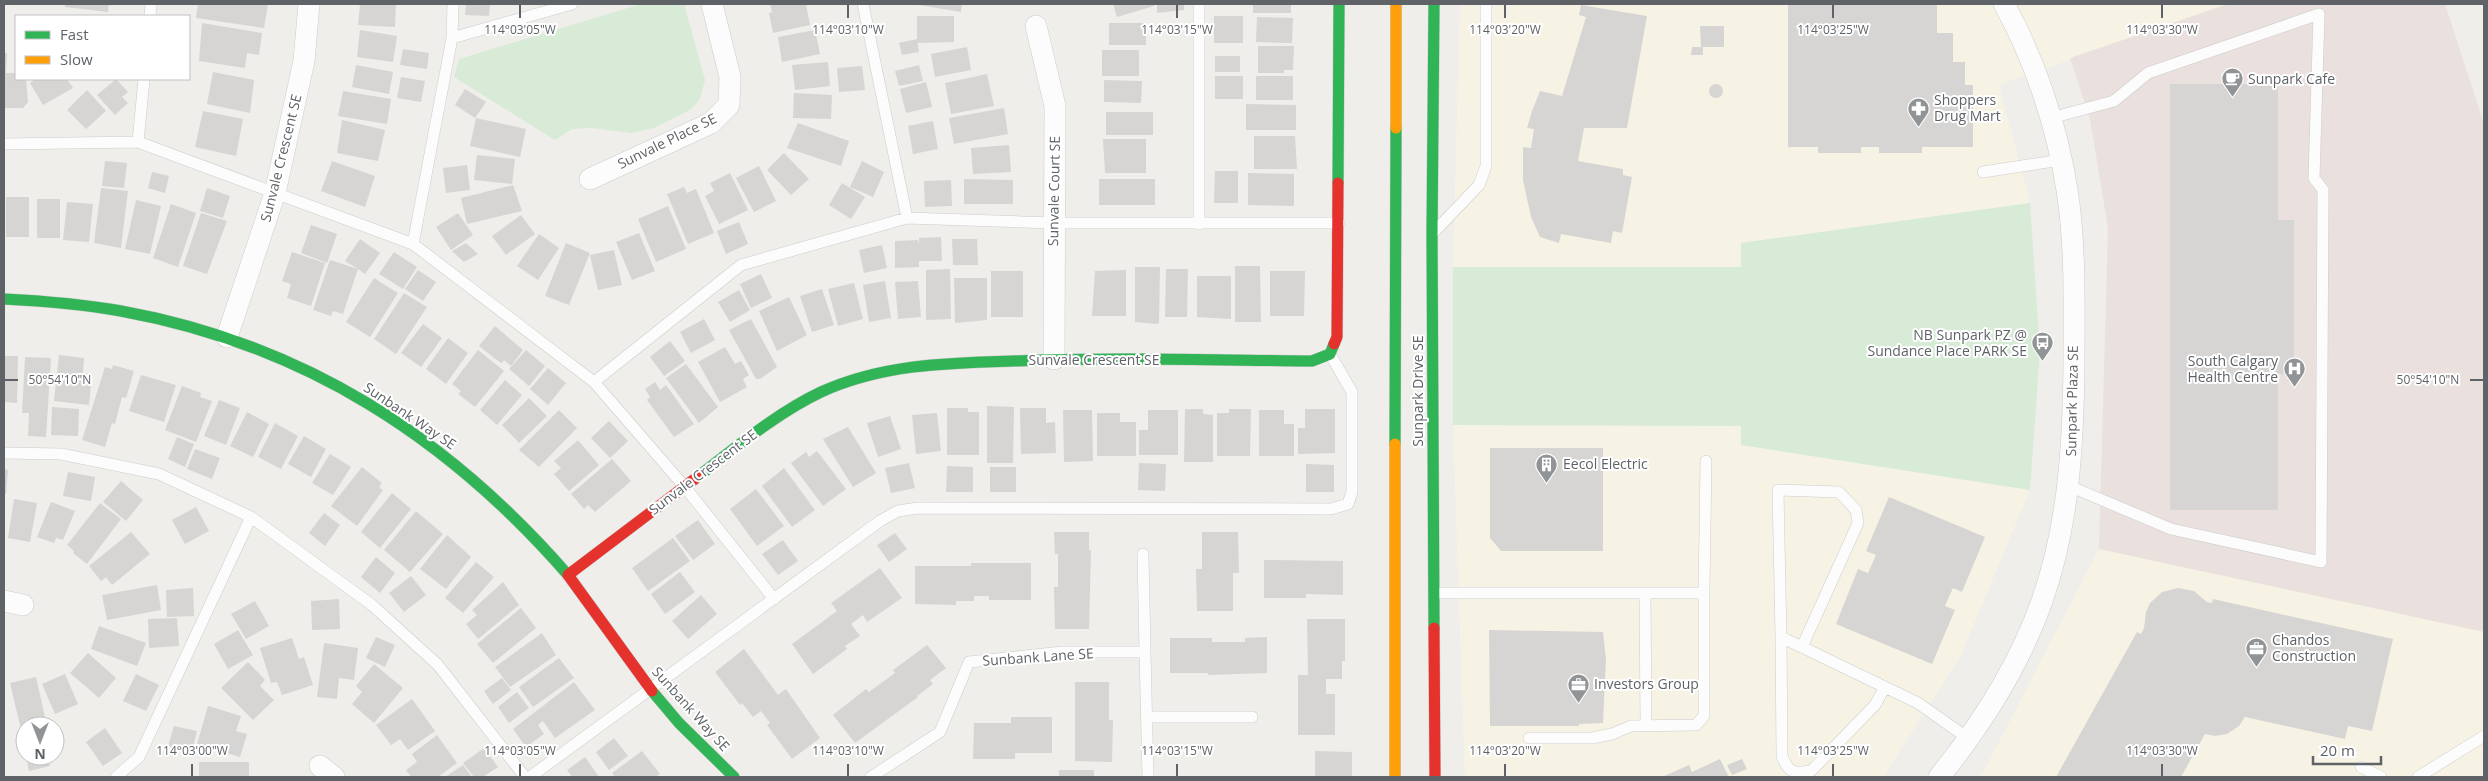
<svg xmlns="http://www.w3.org/2000/svg" width="2488" height="781" font-family="'Open Sans',sans-serif">
	<style>
		.commercial { fill: #f7f3e4 }
		.medical { fill: #eae0de }
		.green { fill: #d8ebd6 }
		.building { fill: #d6d5d3 }
		.lines { fill: none; stroke-linecap: round; stroke-linejoin: round }
		.lane-casing { stroke: #cbcccc; stroke-width: 12 }
		.street-casing { stroke: #cbcccc; stroke-width: 22 }
		.fast-casing { stroke: #cacacb; stroke-width: 12 }
		.slow-casing { stroke: #cacacb; stroke-width: 12 }
		.jam-casing { stroke: #cacacb; stroke-width: 12 }
		.lane { stroke: #fdfcfc; stroke-width: 11 }
		.street { stroke: #fdfcfc; stroke-width: 21 }
		.fast { stroke: #30b455; stroke-width: 11 }
		.slow { stroke: #ff9f0a; stroke-width: 11 }
		.jam { stroke: #e5322d; stroke-width: 11 }
		.ticks { fill: none; stroke: #5f6368; stroke-width: 2 }
		.labels { text-anchor: middle; stroke-width: 4; stroke-linejoin: round; paint-order: stroke }
		.poi-label { font-size: 14px; fill: #5f6368; stroke: #fff; text-anchor: start }
		.street-label { font-size: 14px; fill: #5f6368; stroke: #fff }
		.ticks-label { font-size: 12px; text-anchor: middle; fill: #5f6368; stroke: #fff; stroke-width: 4; stroke-linejoin: round; paint-order: stroke }
	</style>
	<rect width="100%" height="100%" fill="#efeeea"/>
	<!-- commercial -->
	<path class="commercial" d="M1460,4H2228L1999,85L2030,203L1741,243L1742,267H1453Z
		M1453,425L1741,426L1742,445L2030,490L1960,657L1883,777H1465Z
		M2099,549L2484,631V777H1979L1984,771Z"/>
	<!-- medical -->
	<path class="medical" d="M2228,4H2445L2484,124V632L2099,549L2108,228L2090,119L2070,58Z"/>
	<!-- green -->
	<path class="green" d="M641,4H684L705,80L700,99L690,110L654,128L632,133L591,128L572,129L555,140L454,77L459,59Z
		M2030,203L2040,351L2030,490L1741,445V426L1453,425V267H1741V243Z"/>
	<!-- building -->
	<path class="building" d="M65,4H109L108,12L65,7Z
		M198,4H268L264,28L196,18Z
		M360,4H396L395,27L358,25Z
		M466,4H490L489,16L465,15Z
		M770,4H806L810,25L773,33L769,13L772,12Z
		M913,4H962L961,12Z
		M1113,4H1153L1154,6L1117,17Z
		M1157,4H1184V10L1157,13Z
		M1253,4H1291V13H1253Z
		M1788,4L1937,5V33H1953V62H1965V85H1973V147H1922V153H1879V147H1861V153H1818V147H1788Z
		M1581,5L1647,16L1627,128H1584L1578,161L1623,169V175L1632,177L1622,233L1613,231L1611,243L1561,234L1559,243L1540,237L1531,217L1523,180V147L1531,148L1534,129L1527,128L1532,111L1540,91L1562,96L1586,17L1579,15Z
		M917,16H954V42L917,43Z
		M1214,16H1243V43H1214Z
		M1257,17L1293,18L1292,43L1256,42Z
		M202,23L262,33L259,55L247,53L245,68L199,61Z
		M1109,23H1146V45H1109Z
		M1700,26H1724V47H1703V55H1691L1692,47H1701Z
		M360,30L397,36L393,62L357,57Z
		M815,30L820,54L782,62L778,37Z
		M917,39L919,52L902,55L899,43Z
		M1258,46H1294L1293,70H1284V73H1258Z
		M967,47L971,70L935,77L931,54Z
		M403,49L429,53L427,69L400,65Z
		M1102,50H1139V76H1102Z
		M4,53H7L6,73H16V79H26L28,102L23,108H4Z
		M1215,56H1240V72H1215Z
		M828,62L830,86L795,90L792,65Z
		M356,65L393,72L389,94L352,87Z
		M919,65L923,81L899,86L895,71Z
		M862,66L865,90L839,92L837,68Z
		M213,72L254,80L250,113L207,104Z
		M987,74L994,106L951,114L945,83Z
		M1215,76H1243V99H1215Z
		M1256,76H1293V100H1256Z
		M401,77L425,81L421,102L397,98Z
		M31,79H67L73,88L43,105L30,83L33,81Z
		M116,79L128,92L122,97L128,103L115,115L97,95Z
		M1104,80L1142,81L1141,103L1104,102Z
		M926,82L932,107L906,113L900,89Z
		M1709 91a7 7 0 1 1 14 0a7 7 0 1 1-14 0Z
		M2170,84H2278V220H2294V374H2278V510H2170Z
		M465,89L486,102L475,118L455,105Z
		M87,90L106,111L86,129L67,110Z
		M343,91L391,99L387,124L338,116Z
		M794,93L832,95L831,119L793,118Z
		M1246,104L1296,105V130H1246Z
		M1004,108L1008,134L954,144L949,118Z
		M203,111L243,119L236,156L195,147Z
		M1106,112H1153V135H1106Z
		M476,118L526,129L520,157L470,146Z
		M342,120L385,130L378,161L337,153Z
		M933,121L938,149L913,154L908,126Z
		M798,123L849,141L841,166L787,148Z
		M1254,136H1295L1297,169H1254Z
		M1103,139H1146V173H1105Z
		M1009,145L1011,172L973,174L971,148Z
		M784,153L809,179L791,195L767,170Z
		M477,155L515,159L512,184L474,180Z
		M105,161L127,163L124,188L102,186Z
		M332,161L375,176L365,207L321,191Z
		M862,161L884,172L873,197L850,187Z
		M467,165L470,190L446,193L443,168Z
		M759,166L776,201L754,212L736,178Z
		M1215,171H1238V203H1214Z
		M152,172L169,176L165,193L148,188Z
		M730,173L748,210L719,224L705,196L714,191L710,183Z
		M1248,173L1294,174V206L1248,205Z
		M964,179L1013,180V204H964Z
		M1099,179H1155V205H1099Z
		M951,180L952,206L925,207L924,181Z
		M842,183L865,197L851,219L829,205Z
		M513,185L522,211L467,224L461,198Z
		M684,187L687,193L696,189L714,233L688,244L667,194Z
		M101,188L128,191L121,248L94,243Z
		M207,188L230,196L223,218L200,211Z
		M6,197H29V237H6Z
		M37,199H60V238H37Z
		M136,200L161,206L150,254L125,249Z
		M67,202L93,204L89,242L63,240Z
		M171,204L196,213L178,267L153,258Z
		M668,206L686,249L656,262L638,219Z
		M201,213L227,221L207,274L183,266Z
		M458,213L473,235L451,250L436,227Z
		M521,215L535,234L506,255L492,236Z
		M739,222L748,244L726,254L717,231Z
		M311,225L337,234L327,263L301,253Z
		M639,233L655,271L632,280L616,242Z
		M539,234L559,248L538,280L517,266Z
		M941,237L942,261H919V267L895,268V241L918,240L919,245V238Z
		M360,239L380,253L365,274L358,269L343,314L333,311L331,316L313,310L330,260L358,269L345,261Z
		M952,239H977L978,265H953Z
		M466,243L478,254L464,262L452,251Z
		M566,243L590,253L569,305L545,296Z
		M882,245L887,268L864,273L859,250Z
		M614,250L622,285L598,290L590,255Z
		M292,252L325,263L311,306L287,298L291,284L282,281Z
		M394,252L417,267L403,289L379,274Z
		M1235,266H1260L1261,322H1235Z
		M1135,267H1160L1159,323L1156,324L1135,322Z
		M950,269L951,319L926,320V270Z
		M1166,269H1188L1187,317H1165Z
		M418,270L436,282L423,301L405,289Z
		M1126,270V316H1092L1095,271Z
		M991,271H1023V317H991Z
		M1270,271H1305L1304,316H1270Z
		M761,274L772,298L751,308L740,284Z
		M1197,276H1231V319L1197,317Z
		M374,278L398,293L370,337L346,322Z
		M954,278H987V320L955,323Z
		M885,281L891,318L869,322L863,285Z
		M918,281L921,317L898,319L895,282Z
		M854,283L863,319L838,326L828,289Z
		M822,289L834,325L812,332L800,296Z
		M739,290L750,310L730,322L718,302Z
		M404,293L427,307L396,354L374,339Z
		M789,297L807,335L777,351L759,311Z
		M704,319L715,340L691,353L680,332Z
		M751,319L777,367L760,379H756L729,330Z
		M423,324L442,338L421,367L401,353Z
		M495,326L523,350L511,366L504,360L502,363L498,361L479,346Z
		M448,338L468,353L446,384L426,369Z
		M670,341L685,361L664,376L650,357Z
		M725,347L735,364L741,361L749,375L743,379L747,387L720,402L698,362Z
		M478,350L504,371L475,407L458,394L461,391L452,384Z
		M526,350L545,366L529,386L509,369Z
		M59,355L84,358L83,373L92,374L89,405L54,401Z
		M4,356H18L17,403L4,402Z
		M25,357L51,358L46,437L28,436L29,413H22Z
		M686,364L718,407L699,423L666,378Z
		M113,365L134,371L126,398L122,397L115,424L112,423L105,447L82,440L105,367L112,369Z
		M548,368L566,383L548,405L530,389Z
		M141,375L176,385L164,422L129,411Z
		M505,380L522,395L497,425L480,410Z
		M655,382L660,390L666,385L694,424L674,437L647,400L650,397L645,389Z
		M182,386L201,393L200,397L212,401L196,442L165,430Z
		M529,398L547,416L519,443L502,425Z
		M219,400L240,408L226,445L204,436Z
		M987,406L1014,407L1013,463H987Z
		M52,407L79,409L78,436L51,435Z
		M947,408H968V412H979V455H947Z
		M1020,408H1046V423L1055,422L1056,453L1021,454Z
		M1185,409H1203V414L1213,415V462H1184Z
		M1229,409H1251L1250,456H1217V413H1229Z
		M1305,409H1335V453L1298,454V428H1305Z
		M559,410L577,428L539,467L519,450Z
		M1063,410H1092L1093,461L1064,462Z
		M1148,410H1178V455H1139V430H1148Z
		M1259,410H1284V424H1294V456H1259Z
		M247,412L269,424L253,457L230,446Z
		M937,413L941,451L916,454L912,415Z
		M1097,413H1120V422H1136V456H1097Z
		M890,416L901,449L878,457L867,423Z
		M609,421L628,441L610,458L591,438Z
		M275,423L298,436L281,469L258,457Z
		M848,427L876,473L853,487L823,439Z
		M304,436L326,449L311,477L288,464Z
		M177,437L194,444L185,467L168,459Z
		M578,440L599,465L569,491L554,474L561,468L554,461Z
		M1490,448H1603V551H1501L1490,538Z
		M195,449L220,458L212,479L187,469Z
		M817,451L846,489L823,506L791,463L806,452L809,457Z
		M330,454L351,467L333,495L312,483Z
		M612,459L631,481L595,512L588,505L584,509L571,494Z
		M909,463L915,488L891,493L885,468Z
		M1139,463L1166,464L1165,491L1138,490Z
		M1306,464L1334,465V492H1306Z
		M947,466L973,467V492H946Z
		M362,467L382,483L379,487L383,490L357,526L331,506Z
		M990,467H1016V492H990Z
		M784,468L815,510L792,527L762,486Z
		M4,469L8,470L6,494H4Z
		M68,472L95,477L91,501L63,496Z
		M121,481L143,500L126,521L103,502Z
		M756,489L784,526L757,546L730,509Z
		M392,493L411,509L380,548L361,532Z
		M1889,497L1985,537L1962,592L1953,588L1945,606L1955,610L1932,664L1836,624L1858,569L1868,573L1876,555L1866,551Z
		M14,499L37,503L30,542L8,538Z
		M51,502L75,511L63,540L56,538L54,543L37,537Z
		M100,503L121,519L87,564L73,553L74,551L67,545Z
		M196,507L209,531L185,544L172,520Z
		M416,511L443,534L410,572L384,550Z
		M324,513L340,525L325,546L309,533Z
		M698,520L715,544L693,560L675,536Z
		M131,532L150,554L112,585L106,577L101,581L89,566Z
		M1054,532H1089V550H1091L1089,629H1055L1054,587H1058V554H1055Z
		M1202,532H1238L1239,573H1233V611H1197L1196,569H1202Z
		M895,533L907,549L889,562L877,545Z
		M447,535L471,557L446,589L420,569Z
		M673,538L690,561L648,591L632,568Z
		M783,540L798,561L778,575L762,554Z
		M376,557L395,573L380,593L361,577Z
		M1264,560L1343,561V595L1306,594V598H1264Z
		M476,562L494,577L463,613L445,598Z
		M971,563H1031V600H989V596H974V601H956V605L915,604V566H971Z
		M880,568L902,598L867,622L863,615L851,624L860,636L845,646L847,649L813,674L792,644L837,611L831,603Z
		M680,572L695,592L665,614L651,594Z
		M411,576L426,595L404,612L389,593Z
		M503,582L519,605L478,639L466,624L477,615L472,610Z
		M157,585L161,610L107,620L102,595Z
		M193,588L194,616L167,617L166,590Z
		M2178,588L2194,591L2207,602L2212,603L2213,599L2393,639L2372,731L2348,726L2345,739L2245,717L2239,726L2227,734L2215,736L2205,734L2181,777H2056L2137,632L2141,634L2144,628L2146,612L2150,603L2162,592Z
		M701,595L717,614L688,639L672,621Z
		M339,599L340,629L312,630L311,601Z
		M255,601L269,626L246,639L231,614Z
		M521,608L536,628L493,663L477,644Z
		M177,618L179,646L149,648L148,619Z
		M1307,619H1345V661H1342V679H1326V694H1335V735H1298V675H1308Z
		M99,626L146,643L137,666L91,649Z
		M238,630L253,655L228,669L214,644Z
		M1489,630L1603,632L1606,659L1603,723L1579,724V726H1490Z
		M542,633L556,655L510,687L495,667Z
		M376,637L395,645L385,667L366,658Z
		M1267,637V673L1208,675V673H1170V638H1212V642H1245V638Z
		M292,638L299,659L304,657L313,685L282,695L277,682L271,683L260,648Z
		M324,643L358,648L354,680L339,678L337,699L317,697Z
		M927,645L946,668L930,680L933,684L917,696L918,697L855,743L833,715L866,689L869,692L895,673L893,670Z
		M744,649L778,695L786,689L820,738L792,759L767,725L770,723L761,711L753,717L742,703L740,705L715,672Z
		M88,653L116,678L99,698L70,673Z
		M559,658L574,678L533,707L519,687Z
		M248,662L265,680L260,686L274,700L253,720L221,688Z
		M374,664L403,688L374,723L352,704L362,692L356,686Z
		M65,674L78,704L55,714L42,684Z
		M136,674L159,685L146,711L123,701Z
		M36,677L47,726H25V738H23L10,683Z
		M502,678L511,690L493,704L484,691Z
		M574,682L595,710L555,738L543,721L538,725L544,734L526,747L513,729Z
		M1075,682H1109V720H1113L1112,762L1075,761Z
		M517,692L529,708L509,723L498,707Z
		M412,699L435,731L408,750L400,739L391,745L376,725Z
		M208,706L241,716L236,731L247,734L240,757L197,744Z
		M1011,717H1052V753H1015V759H973L974,723H1011Z
		M174,726L197,731L192,752L168,746Z
		M105,728L122,753L103,766L86,742Z
		M437,735L457,763L438,777H411L406,770L417,762L412,754Z
		M614,738L628,756L609,770L596,752Z
		M484,748L498,767L483,777H474L463,763Z
		M642,751L660,774L655,777H615L612,773Z
		M1315,751L1352,752V777H1315Z
		M26,756H48L50,766L29,771Z
		M585,757L599,777H572L567,770Z
		M1720,759L1729,777H1662L1689,765L1692,772Z
		M1742,759L1747,769L1732,775L1727,765Z
		M199,762H249V777H199Z
		M463,765L472,777H445Z
		M1059,770H1094V777H1059Z"/>
	<g class="lines">
		<defs>
			<path id="lane" d="M863,4L907,218
				M150,16L151,4
				M452,38L572,4
				M2051,118L2114,101L2148,73L2319,14L2314,178L2323,190L2321,562L2171,529L2069,486
				M138,142L144,79
				M4,144L138,142L413,244L594,382L684,486L774,599
				M1983,172L2061,160
				M1199,224V4
				M1435,231L1479,185L1486,166V4
				M413,244L452,38L453,4
				M594,382L741,265L907,218L1053,223H1339
				M4,453L61,454L159,474L251,517L372,605L438,665L525,777
				M1143,554L1145,652
				M1434,593H1704L1706,461
				M1645,593L1646,726
				M1781,637L1782,756C1788,772 1793,774 1811,771L1875,705L1885,687
				M1802,647L1858,523L1856,510L1839,492L1778,490L1781,637L1918,703L1969,739
				M1147,717H1252
				M1529,738H1592L1612,734L1631,726L1696,725L1704,716V593
				M2361,767L2381,777
				M116,777L139,757L251,517
				M530,777L880,521L898,511L918,508L1331,509L1348,504L1352,492V392L1330,354
				M871,777L940,732L969,662L1062,652H1145L1148,777
				M2418,777L2484,736"/>
			<path id="street" d="M1036,26L1055,106L1054,359
				M590,179L711,123L729,105L730,77L712,4
				M227,337L275,193L304,61L309,4
				M4,601L23,605
				M320,766L334,777
				M1939,777C1982,724 2019,666 2042,601C2069,524 2073,446 2074,366C2074,308 2076,247 2067,190C2057,126 2035,60 2004,4"/>
			<path id="fast" d="M1434,4L1432,234L1434,628
				M1338,183L1339,4
				M4,299C43,301 82,304 121,311C303,344 447,436 568,575
				M1395,444L1396,128
				M700,475C739,445 777,413 821,392C883,364 947,363 1013,361C1113,357 1213,360 1312,361L1330,354L1334,344
				M652,691L679,723L734,777"/>
			<path id="slow" d="M1396,128V4
				M1395,777V444"/>
			<path id="jam" d="M1334,344L1337,337L1338,183
				M568,575L652,691
				M568,575L700,475
				M1434,628L1435,777"/>
		</defs>
		<!-- lane casing -->
		<use href="#lane" class="lane-casing"/>
		<!-- street casing -->
		<use href="#street" class="street-casing"/>
		<!-- fast casing -->
		<use href="#fast" class="fast-casing"/>
		<!-- slow casing -->
		<use href="#slow" class="slow-casing"/>
		<!-- jam casing -->
		<use href="#jam" class="jam-casing"/>
		<!-- lane -->
		<use href="#lane" class="lane"/>
		<!-- street -->
		<use href="#street" class="street"/>
		<!-- fast -->
		<use href="#fast" class="fast"/>
		<!-- slow -->
		<use href="#slow" class="slow"/>
		<!-- jam -->
		<use href="#jam" class="jam"/>
	</g>
	<!-- ticks -->
	<path class="ticks" d="M520,5V18M848,5V18M1177,5V18M1505,5V18M1833,5V18M2162,5V18M5,380H18M2470,380H2483M192,764V776M520,764V776M848,764V776M1177,764V776M1505,764V776M1833,764V776M2162,764V776"/>
	<!-- icons -->
	<defs>
		<symbol id="cafe-pin" viewBox="-11 -11 22 30"><path d="M0 17L-7.5 6A9.5 9.5 0 1 1 7.5 6Z" fill="#919496" stroke="#fff"/><path d="M-5.5-4.5H6V0H3Q3 3.5 0 3.5H-2.5Q-5.5 3.5-5.5 0ZM3-3.2v2h1.7v-2ZM-6 4.5H4V6H-6Z" fill="#fff"/></symbol>
		<symbol id="pharmacy-pin" viewBox="-11 -11 22 30"><path d="M0 17L-7.5 6A9.5 9.5 0 1 1 7.5 6Z" fill="#919496" stroke="#fff"/><path d="M-2-6h4v4h4v4h-4v4h-4v-4h-4v-4h4Z" fill="#fff"/></symbol>
		<symbol id="bus-pin" viewBox="-11 -11 22 30"><path d="M0 17L-7.5 6A9.5 9.5 0 1 1 7.5 6Z" fill="#919496" stroke="#fff"/><path d="M-5-6H5V4H4V6H2V4H-2V6H-4V4H-5ZM-3.5-4V0h7V-4ZM-3.5 1.2v1.5H-2V1.2ZM2 1.2v1.5H3.5V1.2Z" fill="#fff"/></symbol>
		<symbol id="hospital-pin" viewBox="-11 -11 22 30"><path d="M0 17L-7.5 6A9.5 9.5 0 1 1 7.5 6Z" fill="#919496" stroke="#fff"/><path d="M-5-5h3v3.5h4V-5h3V5h-3V1.5h-4V5h-3Z" fill="#fff"/></symbol>
		<symbol id="building-pin" viewBox="-11 -11 22 30"><path d="M0 17L-7.5 6A9.5 9.5 0 1 1 7.5 6Z" fill="#919496" stroke="#fff"/><path d="M-4-6H4V6H1V3H-1V6H-4ZM-2.5-4.3h1.7v1.8h-1.7ZM.8-4.3h1.7v1.8H.8ZM-2.5-1h1.7V.8h-1.7ZM.8-1h1.7V.8H.8Z" fill="#fff"/></symbol>
		<symbol id="office-pin" viewBox="-11 -11 22 30"><path d="M0 17L-7.5 6A9.5 9.5 0 1 1 7.5 6Z" fill="#919496" stroke="#fff"/><path d="M-6-3h4V-5.5h4V-3h4V5H-6ZM-1-4.5V-3h2v-1.5ZM-6 0V1H6V0Z" fill="#fff"/></symbol>
	</defs>
	<g fill-rule="evenodd">
		<use href="#cafe-pin" x="2220" y="66" width="25" height="34"/>
		<use href="#pharmacy-pin" x="1906" y="96" width="25" height="34"/>
		<use href="#bus-pin" x="2030" y="330" width="25" height="34"/>
		<use href="#hospital-pin" x="2282" y="356" width="25" height="34"/>
		<use href="#building-pin" x="1534" y="452" width="25" height="34"/>
		<use href="#office-pin" x="2244" y="636" width="25" height="34"/>
		<use href="#office-pin" x="1566" y="672" width="25" height="34"/>
	</g>
	<g class="labels">
		<!-- poi labels -->
		<g class="poi-label">
			<text x="2248" y="84">Sunpark Cafe</text>
			<text x="1934" y="105">Shoppers<tspan x="1934" dy="16">Drug Mart</tspan></text>
			<text x="2027" y="340" text-anchor="end">NB Sunpark PZ @<tspan x="2027" dy="16">Sundance Place PARK SE</tspan></text>
			<text x="2278" y="366" text-anchor="end">South Calgary<tspan x="2278" dy="16">Health Centre</tspan></text>
			<text x="1563" y="469">Eecol Electric</text>
			<text x="2272" y="645">Chandos<tspan x="2272" dy="16">Construction</tspan></text>
			<text x="1594" y="689">Investors Group</text>
		</g>
		<!-- street labels -->
		<g class="street-label">
			<text transform="translate(667 141) rotate(-26)" y="5">Sunvale Place SE</text>
			<text transform="translate(281 158) rotate(-76)" y="5">Sunvale Crescent SE</text>
			<text transform="translate(1054 191) rotate(-89)" y="5">Sunvale Court SE</text>
			<text x="1094" y="365">Sunvale Crescent SE</text>
			<text transform="translate(1418 391) rotate(-90)" y="5">Sunpark Drive SE</text>
			<text transform="translate(2072 401) rotate(-89)" y="5">Sunpark Plaza SE</text>
			<text transform="translate(410 416) rotate(34)" y="5">Sunbank Way SE</text>
			<text transform="translate(703 472) rotate(-37)" y="5">Sunvale Crescent SE</text>
			<text transform="translate(1038 657) rotate(-4)" y="5">Sunbank Lane SE</text>
			<text transform="translate(691 709) rotate(48)" y="5">Sunbank Way SE</text>
		</g>
	</g>
	<g class="ticks-label">
		<text x="520" y="34">114°03'05"W</text>
		<text x="848" y="34">114°03'10"W</text>
		<text x="1177" y="34">114°03'15"W</text>
		<text x="1505" y="34">114°03'20"W</text>
		<text x="1833" y="34">114°03'25"W</text>
		<text x="2162" y="34">114°03'30"W</text>
		<text x="2428" y="384">50°54'10"N</text>
		<text x="60" y="384">50°54'10"N</text>
		<text x="192" y="755">114°03'00"W</text>
		<text x="520" y="755">114°03'05"W</text>
		<text x="848" y="755">114°03'10"W</text>
		<text x="1177" y="755">114°03'15"W</text>
		<text x="1505" y="755">114°03'20"W</text>
		<text x="1833" y="755">114°03'25"W</text>
		<text x="2162" y="755">114°03'30"W</text>
	</g>
	<!-- border -->
	<rect width="2488" height="781" fill="none" stroke="#5f6368" stroke-width="10"/>
	<!-- legend -->
	<rect x="15" y="15" width="175" height="65" fill="#ffffff" stroke="#bfc1c3"/>
	<rect x="25" y="31" width="25" height="8" fill="#30b455" stroke="#bfc1c3"/>
	<text x="60" y="40" font-size="15" fill="#5f6368">Fast</text>
	<rect x="25" y="56" width="25" height="8" fill="#ff9f0a" stroke="#bfc1c3"/>
	<text x="60" y="65" font-size="15" fill="#5f6368">Slow</text>
	<!-- north arrow -->
	<g transform="translate(40 741) rotate(180)"><circle r="24" fill="#ffffff" stroke="#bfc1c3"/>
	<path d="M0-4L9 19L0 12L-9 19Z" fill="#919496"/>
	<text y="-8" font-size="14" font-weight="bold" text-anchor="middle" fill="#5f6368">N</text>
	</g>
	<!-- scale -->
	<path d="M2313 756v8h68v-8" fill="none" stroke="#5f6368" stroke-width="2.5"/>
	<text x="2320" y="756" font-size="15" fill="#5f6368" stroke="#ffffff" stroke-width="4" paint-order="stroke">20 m</text>
</svg>
